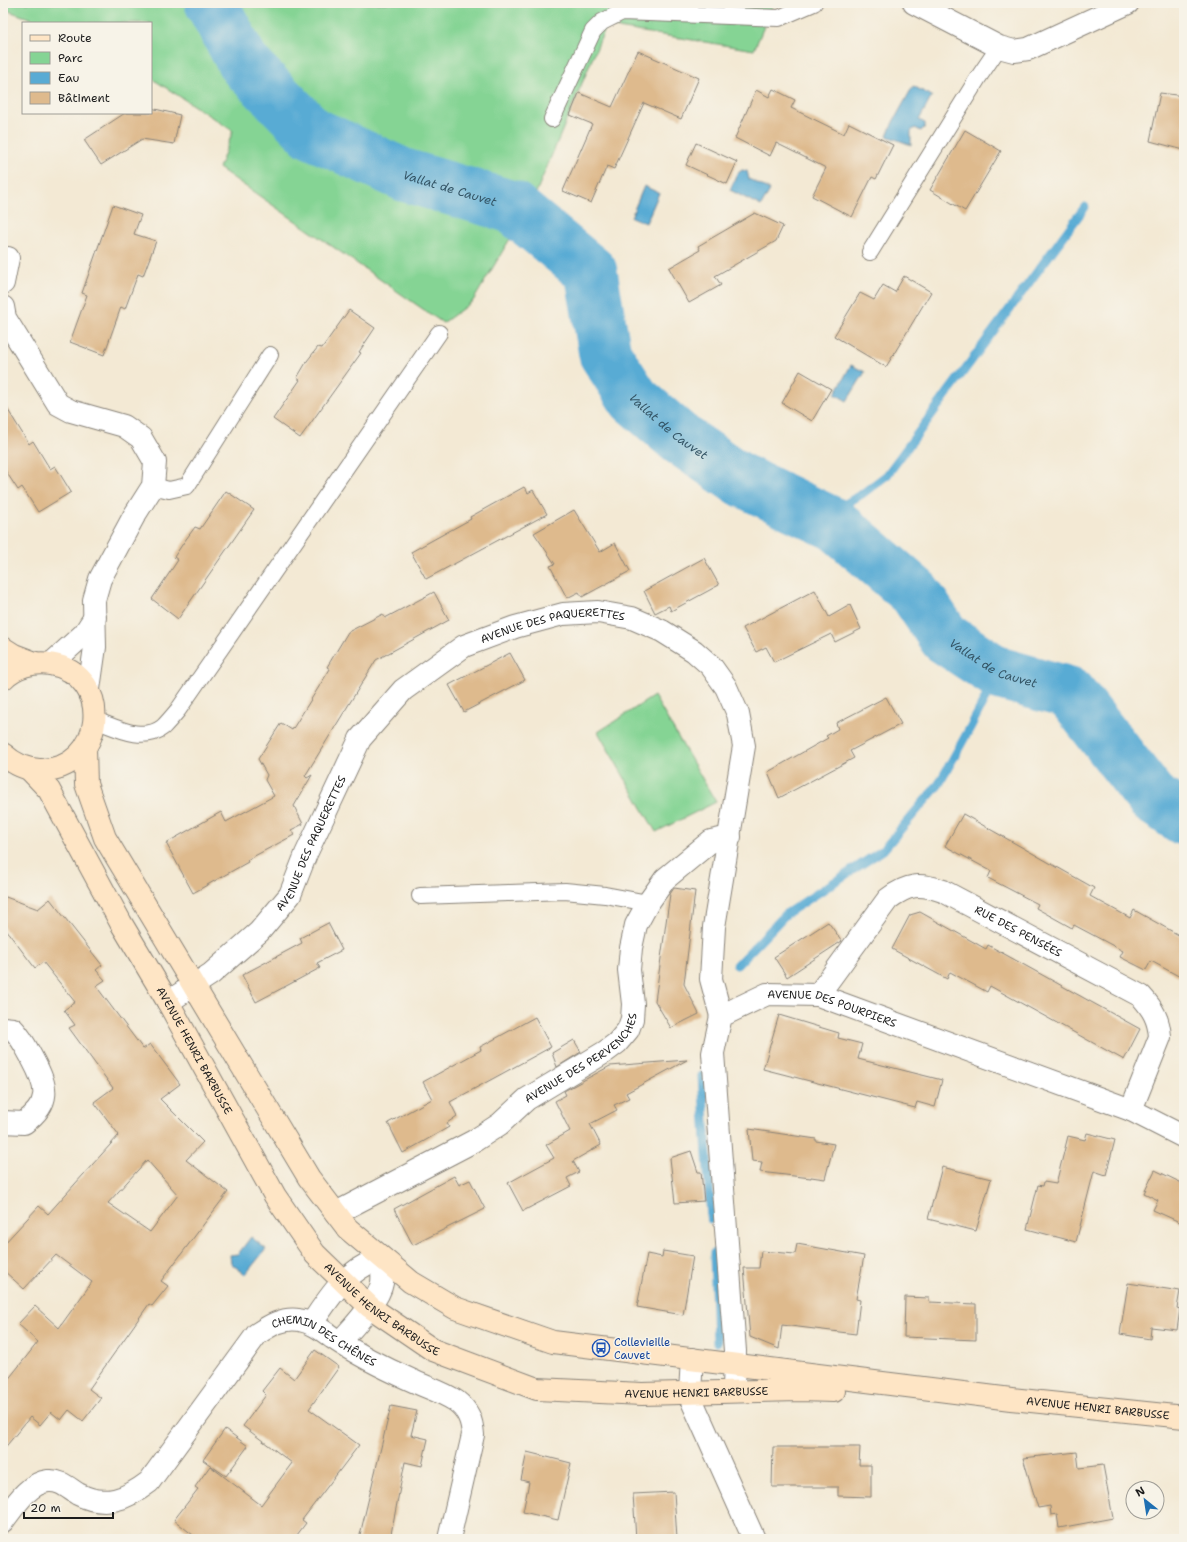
<svg xmlns="http://www.w3.org/2000/svg" width="1187" height="1542" font-family="'Shantell Sans',sans-serif">
	<style>
		.green { fill: #85d494; stroke: #507858 }
		.water { fill: #59abd4; stroke: #3a6478 }
		.lines { fill: none; stroke-linecap: round; stroke-linejoin: round }
		.stream { stroke: #59abd4; stroke-width: 9 }
		.river { stroke: #59abd4; stroke-width: 53 }
		.building { fill: #deba8d; fill-rule: evenodd }
		.service-casing { stroke: #888278; stroke-width: 18 }
		.minor-casing { stroke: #888278; stroke-width: 24 }
		.secondary-casing { stroke: #888278; stroke-width: 24 }
		.service { stroke: #fff; stroke-width: 16 }
		.minor { stroke: #fff; stroke-width: 22 }
		.secondary { stroke: #fee5c5; stroke-width: 22 }
		.labels { text-anchor: middle; stroke-width: 3; stroke-linejoin: round; paint-order: stroke }
		.street-label { font-size: 11px; fill: #1c1c1c; stroke: #f7f3e8 }
		.transit-label { font-size: 11px; fill: #164399; stroke: #f7f3e8; text-anchor: start }
		.water-label { font-size: 12px; font-style: italic; fill: #345566; stroke: #f7f3e8 }
	</style>
	<rect width="100%" height="100%" fill="#f7f3e8"/>
	<filter id="ink" filterUnits="userSpaceOnUse"><feTurbulence type="fractalNoise" baseFrequency=".025" numOctaves="2"/><feDisplacementMap in="SourceGraphic" scale="8" xChannelSelector="R" yChannelSelector="G"/><feConvolveMatrix kernelMatrix="1 2 1 2 8 2 1 2 1" color-interpolation-filters="sRGB"/></filter>
	<filter id="wash" filterUnits="userSpaceOnUse"><feTurbulence type="fractalNoise" baseFrequency=".012" numOctaves="4" result="noise"/><feDisplacementMap in="SourceGraphic" scale="16" xChannelSelector="R" yChannelSelector="G"/><feGaussianBlur stdDeviation="0.9" result="paint"/><feColorMatrix in="noise" values="0 0 0 0 0 0 0 0 0 0 0 0 0 0 0 0 0 1.4 0 .05"/><feComposite in="paint" operator="in"/></filter>
	<g filter="url(#wash)">
		<rect width="100%" height="100%" fill="#f3e9d4"/>
		<!-- green -->
		<path class="green" d="M3,3H774L754,50L606,26L533,200L473,301L443,323L219,168L233,131L151,78V23H43L3,9Z
			M654,696L716,802L656,832L598,732Z"/>
		<!-- water -->
		<path class="water" d="M913,86L932,96L919,120L925,123V127L921,131L915,128L911,131V145L887,136L893,122Z
			M742,170L747,171L749,179L770,190L761,206L730,190L737,174Z
			M644,186L659,193L646,223L631,217Z
			M851,365L865,372L847,401L835,394Z
			M251,1237L266,1249L245,1275L231,1263L230,1255L238,1254Z"/>
		<g class="lines">
			<!-- stream -->
			<path class="stream" d="M822,518L862,494L887,475L1085,207
				M737,965L786,914L883,850L939,784L971,726L998,673
				M702,1076L711,1219
				M714,1253L717,1342"/>
			<!-- river -->
			<path class="river" id="s1" d="M211,3L244,64L312,133L404,175L512,207L591,272L605,354L634,399L679,438L739,479L836,525L915,593L945,638L998,673L1070,693L1152,798L1184,819"/>
		</g>
		<g id="blocks">
			<!-- building -->
			<path class="building" d="M638,51L699,78L681,119L644,103L614,169L607,166L591,203L563,191L592,124L570,115L579,93L612,107Z
				M773,89L795,100L791,108L844,134L849,123L893,145L876,179L872,177L852,217L812,196L826,168L776,143L770,156L735,138L756,90L769,97Z
				M1160,93L1184,96V150L1150,141Z
				M151,108L180,115L174,144L142,139L101,165L84,140L125,113H151Z
				M965,130L1001,151L965,211L930,190Z
				M696,143L737,162L727,184L686,165Z
				M113,205L141,215L134,234L156,241L143,276L138,274L125,309L121,307L104,355L70,342L87,295L82,293Z
				M755,213L783,226L776,241L715,276L721,285L689,303L669,268L700,250L698,246Z
				M904,276L931,292L886,367L834,336L860,293L874,300L883,285L895,292Z
				M349,310L375,328L359,352L361,353L300,438L273,419L300,380L297,378L307,361L318,347L322,348Z
				M800,371L831,389L812,421L782,403Z
				M3,402L29,444L33,441L50,469L55,466L71,492L38,512L22,487L18,490L3,467Z
				M524,487L528,493L533,490L547,514L426,579L411,552L471,519L470,517Z
				M226,491L254,510L178,619L152,599L178,560L174,557L184,542L195,527L200,529Z
				M574,510L600,552L615,543L630,571L582,597L579,592L567,598L550,566L555,564L534,533Z
				M704,558L719,585L671,611L669,606L655,613L644,591Z
				M815,590L829,617L850,605L861,629L835,642L831,634L774,662L766,647L756,652L743,628Z
				M434,592L449,620L376,660L305,776L307,778L312,775L294,806L303,824L291,830L294,835L247,860L248,862L193,893L166,843L221,812L226,822L274,796L265,780L267,775L258,759L281,723L292,730L330,669L327,667L348,632L383,614L385,618Z
				M510,653L525,680L464,712L449,685Z
				M886,697L901,724L850,751L854,758L779,798L768,772L828,738L826,736L838,729L836,723Z
				M963,814L1094,888L1090,896L1130,918L1134,910L1184,938V979L1151,961L1146,970L1120,957L1123,951L1074,925L1072,928L1036,908L1038,904L988,878L991,871L945,846Z
				M674,888L695,891L684,984L699,1014L671,1028L655,1001L670,894Z
				M3,896L38,909L50,899L102,965L96,970L105,980L96,986L143,1049L150,1044L180,1084L160,1099L203,1142L186,1160L228,1192L161,1281L168,1286L152,1306L149,1304L89,1389L101,1398L83,1421L69,1410L61,1420L51,1412L40,1425L30,1417L3,1450V1386L38,1342L18,1324L35,1306L59,1328L92,1282L56,1255L24,1289L3,1270V1245L39,1206L48,1214L119,1135L94,1102L113,1088L69,1028L75,1025L64,1010L75,1002L43,962L35,968L3,926ZM147,1160L178,1195L150,1232L108,1203Z
				M920,912L986,949L988,945L1140,1029L1124,1060L990,986L987,992L950,972L947,979L892,949L910,915Z
				M828,922L842,941L787,977L774,957Z
				M328,923L342,950L317,963L320,968L256,1002L242,975L302,943L300,938Z
				M779,1015L839,1033L838,1038L862,1044L858,1059L942,1080L935,1107L917,1102L915,1108L763,1069Z
				M535,1017L551,1047L450,1102L457,1116L447,1123L449,1127L403,1153L388,1123L432,1099L423,1082L481,1050L480,1047Z
				M574,1040L581,1052L557,1067L552,1053Z
				M687,1060L626,1093L629,1098L614,1105L617,1110L590,1124L601,1145L573,1161L579,1172L567,1178L571,1186L523,1211L508,1183L554,1158L546,1145L570,1131L555,1101L566,1095L564,1091L610,1066Z
				M749,1129L816,1139V1141L834,1144L825,1179L811,1177V1178L760,1172L762,1162L752,1161Z
				M1087,1133L1115,1140L1106,1175L1094,1171L1076,1242L1027,1229L1038,1185L1043,1186L1044,1182L1056,1184L1068,1136L1085,1140Z
				M691,1151L698,1172H701L704,1201L675,1203L670,1158Z
				M942,1167L991,1179L976,1231L928,1219Z
				M1155,1170L1184,1184V1224L1153,1210L1158,1200L1144,1193Z
				M454,1176L459,1185L470,1180L485,1209L413,1245L394,1209Z
				M797,1244L864,1256L856,1299L860,1300L856,1334L782,1325L779,1349L750,1337L744,1268H759L761,1251L795,1254Z
				M663,1251L693,1256L683,1315L637,1307L647,1254L662,1257Z
				M1128,1283L1180,1291L1177,1308L1180,1309L1177,1330L1151,1327L1150,1339L1120,1334Z
				M905,1297L929,1298V1302L976,1304V1340L904,1337Z
				M315,1350L339,1367L309,1409L359,1445L302,1520L306,1523L294,1539H198L174,1520L198,1489L195,1487L210,1466L261,1505L292,1463L243,1426L266,1395L262,1391L280,1368L294,1379Z
				M391,1406L417,1411L411,1435L428,1439L425,1452L422,1466L405,1462L390,1539H359Z
				M225,1429L248,1446L226,1476L203,1460Z
				M773,1447H860L859,1465H871V1497L838,1496V1487H772Z
				M527,1452L571,1463L558,1520L523,1512L529,1482L521,1480Z
				M1077,1452L1079,1468L1103,1465L1113,1518L1059,1528L1057,1514L1051,1515L1050,1506L1038,1508L1023,1458Z
				M674,1492L677,1539H636L633,1494Z"/>
		</g>
	</g>
	<g filter="url(#ink)">
		<use href="#blocks" fill-opacity="0" stroke="#888278" stroke-width="1"/>
		<g class="lines">
			<defs>
				<path id="service" d="M552,119L593,31L602,22L622,12L779,18L814,3
					M870,252L978,78L999,47
					M153,486L169,490L187,486L270,355
					M95,720C115,727 143,743 163,727C168,722 173,716 178,710L439,333
					M420,896L565,891L605,895L648,903"/>
				<g id="minor">
					<path d="M914,3L999,47L1014,51L1028,49L1128,3"/>
					<path d="M3,283L8,258"/>
					<path d="M3,307L5,318L58,404L71,411L124,426L141,438L155,462L153,486L134,516L100,579L94,600L95,647L89,689"/>
					<path d="M51,664L84,634L95,617"/>
					<path id="s2" d="M818,995L888,899C908,884 919,883 943,891L1141,996C1153,1009 1159,1020 1160,1037L1131,1110"/>
					<path id="s3" d="M168,1002L211,974L259,932L290,895L306,854L360,739L403,690L464,646L515,627L563,614L598,612L632,618L662,631L694,651L711,666L726,687L738,714L744,746L714,927L711,979L721,1016"/>
					<path d="M3,1028L13,1029C22,1038 27,1049 33,1060C48,1088 51,1103 24,1123L3,1122"/>
					<path id="s4" d="M336,1213L474,1141L500,1124L527,1099L605,1052L617,1043L628,1030L632,1019L633,1004L629,970L631,948L636,925L648,903L665,879L711,841L730,837"/>
					<path d="M312,1323C331,1294 346,1271 380,1258C382,1267 383,1275 382,1283C379,1301 352,1328 340,1342"/>
					<path d="M692,1359L690,1392L692,1401L754,1539"/>
					<path id="s5" d="M734,1391L735,1351L713,1053L721,1016L767,994L818,995L1131,1110L1184,1137"/>
					<path id="s6" d="M3,1521C14,1507 28,1483 48,1481C61,1480 68,1488 78,1494C105,1508 127,1499 149,1482L257,1334C269,1326 283,1317 299,1320C312,1322 322,1330 333,1338C358,1355 384,1368 411,1380C425,1387 443,1392 456,1401C468,1410 472,1420 473,1435L449,1539"/>
				</g>
				<g id="secondary">
					<path d="M3,648L14,655L35,663"/>
					<path d="M3,679C14,667 34,661 50,664C116,675 105,771 40,770C25,770 14,764 3,754"/>
					<path id="s7" d="M85,748L86,784L105,838L309,1178L348,1229L411,1282L455,1308L553,1342L1011,1399L1184,1417"/>
					<path id="s8" d="M30,770L49,790L121,923L168,1002L275,1196L315,1254L370,1307L433,1350L537,1389L642,1394L799,1390L834,1391"/>
				</g>
			</defs>
			<!-- service casing -->
			<use href="#service" class="service-casing"/>
			<!-- minor casing -->
			<use href="#minor" class="minor-casing"/>
			<!-- secondary casing -->
			<use href="#secondary" class="secondary-casing"/>
			<!-- service -->
			<use href="#service" class="service"/>
			<!-- minor -->
			<use href="#minor" class="minor"/>
			<!-- secondary -->
			<use href="#secondary" class="secondary"/>
		</g>
	</g>
	<!-- icons -->
	<defs>
		<symbol id="bus-ring" viewBox="-11 -11 22 22"><circle r="9.5" fill="#f7f3e8" stroke="#1a4fb4" stroke-width="1.5"/><path d="M-5-6H5V4H4V6H2V4H-2V6H-4V4H-5ZM-3.5-4V0h7V-4ZM-3.5 1.2v1.5H-2V1.2ZM2 1.2v1.5H3.5V1.2Z" fill="#1a4fb4"/></symbol>
	</defs>
	<g fill-rule="evenodd">
		<use href="#bus-ring" x="591" y="1338" width="20" height="20"/>
	</g>
	<g class="labels">
		<!-- street labels -->
		<g class="street-label">
			<text dy="4" stroke="none"><textPath href="#s3" startOffset="567">AVENUE DES PAQUERETTES</textPath></text>
			<text dy="4" stroke="none"><textPath href="#s3" startOffset="219">AVENUE DES PAQUERETTES</textPath></text>
			<text dy="4" stroke="none"><textPath href="#s2" startOffset="263">RUE DES PENSÉES</textPath></text>
			<text dy="4" stroke="none"><textPath href="#s5" startOffset="495">AVENUE DES POURPIERS</textPath></text>
			<text dy="4" stroke="none"><textPath href="#s8" startOffset="326">AVENUE HENRI BARBUSSE</textPath></text>
			<text dy="4" stroke="none"><textPath href="#s4" startOffset="293">AVENUE DES PERVENCHES</textPath></text>
			<text dy="4" stroke="none"><textPath href="#s8" startOffset="650">AVENUE HENRI BARBUSSE</textPath></text>
			<text dy="4" stroke="none"><textPath href="#s6" startOffset="431">CHEMIN DES CHÊNES</textPath></text>
			<text dy="4" stroke="none"><textPath href="#s8" startOffset="986">AVENUE HENRI BARBUSSE</textPath></text>
			<text dy="4" stroke="none"><textPath href="#s7" startOffset="1340">AVENUE HENRI BARBUSSE</textPath></text>
		</g>
		<!-- transit labels -->
		<g class="transit-label">
			<text x="614" y="1346">Collevieille<tspan x="614" dy="13">Cauvet</tspan></text>
		</g>
		<!-- water labels -->
		<g class="water-label">
			<text dy="4" stroke="none"><textPath href="#s1" startOffset="315">Vallat de Cauvet</textPath></text>
			<text dy="4" stroke="none"><textPath href="#s1" startOffset="663">Vallat de Cauvet</textPath></text>
			<text dy="4" stroke="none"><textPath href="#s1" startOffset="1072">Vallat de Cauvet</textPath></text>
		</g>
	</g>
	<!-- margin -->
	<rect width="1187" height="1542" fill="none" stroke="#f7f3e8" stroke-width="16"/>
	<!-- legend -->
	<rect x="22" y="22" width="130" height="92" fill="#f7f3e8" stroke="#9f9d96"/>
	<rect x="30" y="35" width="20" height="6" fill="#fee5c5" stroke="#9f9d96"/>
	<text x="58" y="42" font-size="12" fill="#1c1c1c">Route</text>
	<rect x="30" y="52" width="20" height="12" fill="#85d494" stroke="#9f9d96"/>
	<text x="58" y="62" font-size="12" fill="#1c1c1c">Parc</text>
	<rect x="30" y="72" width="20" height="12" fill="#59abd4" stroke="#9f9d96"/>
	<text x="58" y="82" font-size="12" fill="#1c1c1c">Eau</text>
	<rect x="30" y="92" width="20" height="12" fill="#deba8d" stroke="#9f9d96"/>
	<text x="58" y="102" font-size="12" fill="#1c1c1c">Bâtiment</text>
	<!-- north arrow -->
	<g transform="translate(1145 1500) rotate(330)"><circle r="19" fill="#f7f3e8" stroke="#9f9d96"/>
	<path d="M0-3L7 15L0 10L-7 15Z" fill="#1f6fb2"/>
	<text y="-6" font-size="11" font-weight="bold" text-anchor="middle" fill="#1c1c1c">N</text>
	</g>
	<!-- scale -->
	<path d="M24 1512v6h89v-6" fill="none" stroke="#1c1c1c" stroke-width="2"/>
	<text x="30" y="1512" font-size="12" fill="#1c1c1c" stroke="#f7f3e8" stroke-width="3" paint-order="stroke">20 m</text>
</svg>
